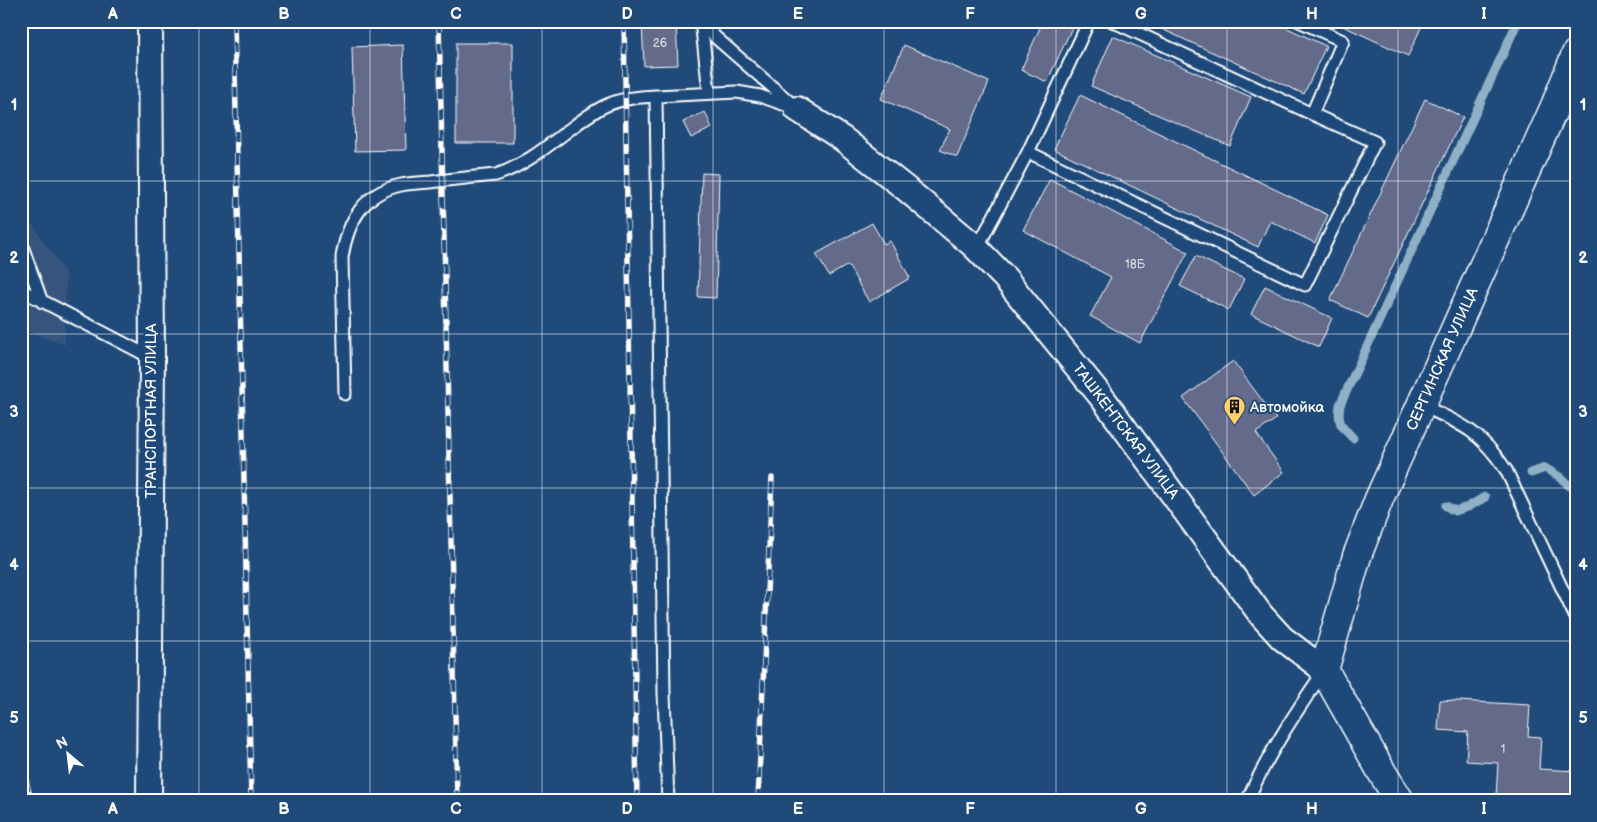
<svg xmlns="http://www.w3.org/2000/svg" width="1597" height="822" font-family="'Balsamiq Sans',sans-serif">
	<style>
		.built { fill: #34547f }
		.lines { fill: none; stroke-linecap: round; stroke-linejoin: round }
		.stream { stroke: #8fb0c5; stroke-width: 9 }
		.building { fill: #646b8a; stroke: #fff }
		.lane-casing { stroke: #fff; stroke-width: 15 }
		.street-casing { stroke: #fff; stroke-width: 28 }
		.secondary-casing { stroke: #fff; stroke-width: 31 }
		.lane { stroke: #1f4a7a; stroke-width: 11 }
		.street { stroke: #1f4a7a; stroke-width: 24 }
		.secondary { stroke: #1f4a7a; stroke-width: 28 }
		.rail-casing { stroke: #fff; stroke-width: 5.5 }
		.rail { stroke: #1f4a7a; stroke-width: 4; stroke-dasharray: 11; stroke-linecap: butt }
		.grid { fill: none; stroke: #fff; stroke-width: 1; stroke-opacity: 0.55 }
		.labels { text-anchor: middle; stroke-width: 4; stroke-linejoin: round; paint-order: stroke }
		.number-label { font-size: 12px; fill: #d8dae2 }
		.street-label { font-size: 15px; fill: #fff; stroke: #1f4a7a }
		.poi-label { font-size: 15px; fill: #fff; stroke: #1f4a7a; text-anchor: start }
		.neatline { fill: none; stroke: #fff; stroke-width: 2 }
		.grid-label { font-size: 16px; text-anchor: middle; font-weight: bold; fill: #fff }
	</style>
	<rect width="100%" height="100%" fill="#1f4a7a"/>
	<filter id="ink" filterUnits="userSpaceOnUse"><feTurbulence type="fractalNoise" baseFrequency=".02" numOctaves="2"/><feDisplacementMap in="SourceGraphic" scale="10" xChannelSelector="R" yChannelSelector="G"/><feConvolveMatrix kernelMatrix="1 2 1 2 8 2 1 2 1" color-interpolation-filters="sRGB"/></filter>
	<g filter="url(#ink)">
		<!-- built -->
		<path class="built" d="M21,208L66,274L65,345L21,329Z"/>
		<g class="lines">
			<!-- stream -->
			<path class="stream" d="M1353,438C1341,426 1337,423 1340,405L1518,21
				M1531,473L1545,468L1560,477L1576,492
				M1446,506L1455,511L1468,507L1485,497"/>
		</g>
		<!-- building -->
		<path class="building" d="M642,21H676L678,65L644,66Z
			M1043,21H1075L1047,82L1021,70Z
			M1144,21H1272L1326,46L1304,94Z
			M1332,21H1424L1408,56Z
			M1113,36L1251,97L1230,146L1091,86Z
			M456,43H513V143H456Z
			M403,45L406,150L355,151L352,47Z
			M904,45L989,82L957,157L940,150L950,129L881,99Z
			M1080,95L1328,215L1315,243L1270,221L1258,247L1054,149Z
			M1425,99L1463,117L1368,318L1330,300Z
			M705,112L712,128L691,138L683,122Z
			M702,173L719,174L716,298L698,297Z
			M1050,179L1188,252L1140,343L1090,316L1111,277L1023,230Z
			M872,223L884,244L890,241L910,278L869,302L848,265L829,276L816,254Z
			M1196,256L1244,279L1229,310L1180,286Z
			M1265,286L1332,318L1319,347L1251,314Z
			M1233,361L1276,419L1256,433L1284,472L1254,495L1183,398Z
			M1440,700L1530,705L1528,736L1541,737L1539,769L1576,771V801L1496,797L1498,763L1466,761L1468,732L1438,730Z"/>
		<g class="lines">
			<defs>
				<path id="lane" d="M701,21L709,92
					M703,21L715,37L793,105
					M1299,21L1343,41L1312,114
					M1028,152L1305,285L1375,142L1312,114L1112,21
					M21,243L42,302
					M977,248L1028,152L1089,21
					M21,290L152,358
					M345,394L342,257C348,221 363,193 401,185C410,183 421,183 431,182C453,179 475,177 496,175C526,165 550,144 574,126C585,118 595,110 607,105C623,98 639,97 656,96
					M1421,405C1462,424 1480,431 1506,470L1576,618
					M668,801L664,693L656,96L737,92L760,96L797,109
					M1247,801C1268,754 1295,713 1324,671"/>
				<path id="street" d="M797,109L843,139L905,188L973,245L1005,278L1104,400L1261,615L1282,638L1324,670
					M149,801L152,358L150,21"/>
				<path id="secondary" d="M1400,801L1383,774L1324,670L1357,556L1379,499L1555,106L1576,54"/>
			</defs>
			<!-- lane casing -->
			<use href="#lane" class="lane-casing"/>
			<!-- street casing -->
			<use href="#street" class="street-casing"/>
			<!-- secondary casing -->
			<use href="#secondary" class="secondary-casing"/>
			<!-- lane -->
			<use href="#lane" class="lane"/>
			<!-- street -->
			<use href="#street" class="street"/>
			<!-- secondary -->
			<use href="#secondary" class="secondary"/>
			<defs>
				<path id="rail" d="M234,21L251,801
					M439,21L457,801
					M624,21L637,801
					M21,758L31,801
					M758,801L772,478"/>
			</defs>
			<!-- rail casing -->
			<use href="#rail" class="rail-casing"/>
			<!-- rail -->
			<use href="#rail" class="rail"/>
		</g>
	</g>
	<!-- grid -->
	<path class="grid" d="M199,21V801M370,21V801M542,21V801M713,21V801M884,21V801M1056,21V801M1227,21V801M1398,21V801M21,181H1576M21,334H1576M21,488H1576M21,641H1576"/>
	<!-- icons -->
	<defs>
		<symbol id="building-pin" viewBox="-11 -11 22 30"><path d="M0 17L-7.5 6A9.5 9.5 0 1 1 7.5 6Z" fill="#ffd166" stroke="#1f4a7a"/><path d="M-4-6H4V6H1V3H-1V6H-4ZM-2.5-4.3h1.7v1.8h-1.7ZM.8-4.3h1.7v1.8H.8ZM-2.5-1h1.7V.8h-1.7ZM.8-1h1.7V.8H.8Z" fill="#111"/></symbol>
	</defs>
	<g fill-rule="evenodd">
		<use href="#building-pin" x="1222" y="394" width="25" height="34"/>
	</g>
	<g class="labels">
		<!-- number labels -->
		<g class="number-label">
			<text x="660" y="47">26</text>
			<text x="1135" y="268">18Б</text>
			<text x="1503" y="753">1</text>
		</g>
		<!-- street labels -->
		<g class="street-label">
			<text transform="translate(1442 359) rotate(-66)" y="5">СЕРГИНСКАЯ УЛИЦА</text>
			<text transform="translate(151 411) rotate(-90)" y="5">ТРАНСПОРТНАЯ УЛИЦА</text>
			<text transform="translate(1126 431) rotate(53)" y="5">ТАШКЕНТСКАЯ УЛИЦА</text>
		</g>
		<!-- poi labels -->
		<g class="poi-label">
			<text x="1250" y="412">Автомойка</text>
		</g>
	</g>
	<!-- margin -->
	<rect width="1597" height="822" fill="none" stroke="#1f4a7a" stroke-width="55"/>
	<!-- north arrow -->
	<g transform="translate(68 754) rotate(332)" stroke="#1f4a7a" stroke-width="4" paint-order="stroke">
	<path d="M0-4L9 19L0 12L-9 19Z" fill="#ffffff"/>
	<text y="-8" font-size="14" font-weight="bold" text-anchor="middle" fill="#ffffff">N</text>
	</g>
	<rect x="28" y="28" width="1542" height="766" class="neatline"/>
	<g class="grid-label">
		<text x="113" y="19">A</text>
		<text x="284" y="19">B</text>
		<text x="456" y="19">C</text>
		<text x="627" y="19">D</text>
		<text x="798" y="19">E</text>
		<text x="970" y="19">F</text>
		<text x="1141" y="19">G</text>
		<text x="1312" y="19">H</text>
		<text x="1484" y="19">I</text>
		<text x="14" y="110">1</text>
		<text x="1583" y="110">1</text>
		<text x="14" y="263">2</text>
		<text x="1583" y="263">2</text>
		<text x="14" y="417">3</text>
		<text x="1583" y="417">3</text>
		<text x="14" y="570">4</text>
		<text x="1583" y="570">4</text>
		<text x="14" y="723">5</text>
		<text x="1583" y="723">5</text>
		<text x="113" y="814">A</text>
		<text x="284" y="814">B</text>
		<text x="456" y="814">C</text>
		<text x="627" y="814">D</text>
		<text x="798" y="814">E</text>
		<text x="970" y="814">F</text>
		<text x="1141" y="814">G</text>
		<text x="1312" y="814">H</text>
		<text x="1484" y="814">I</text>
	</g>
</svg>
